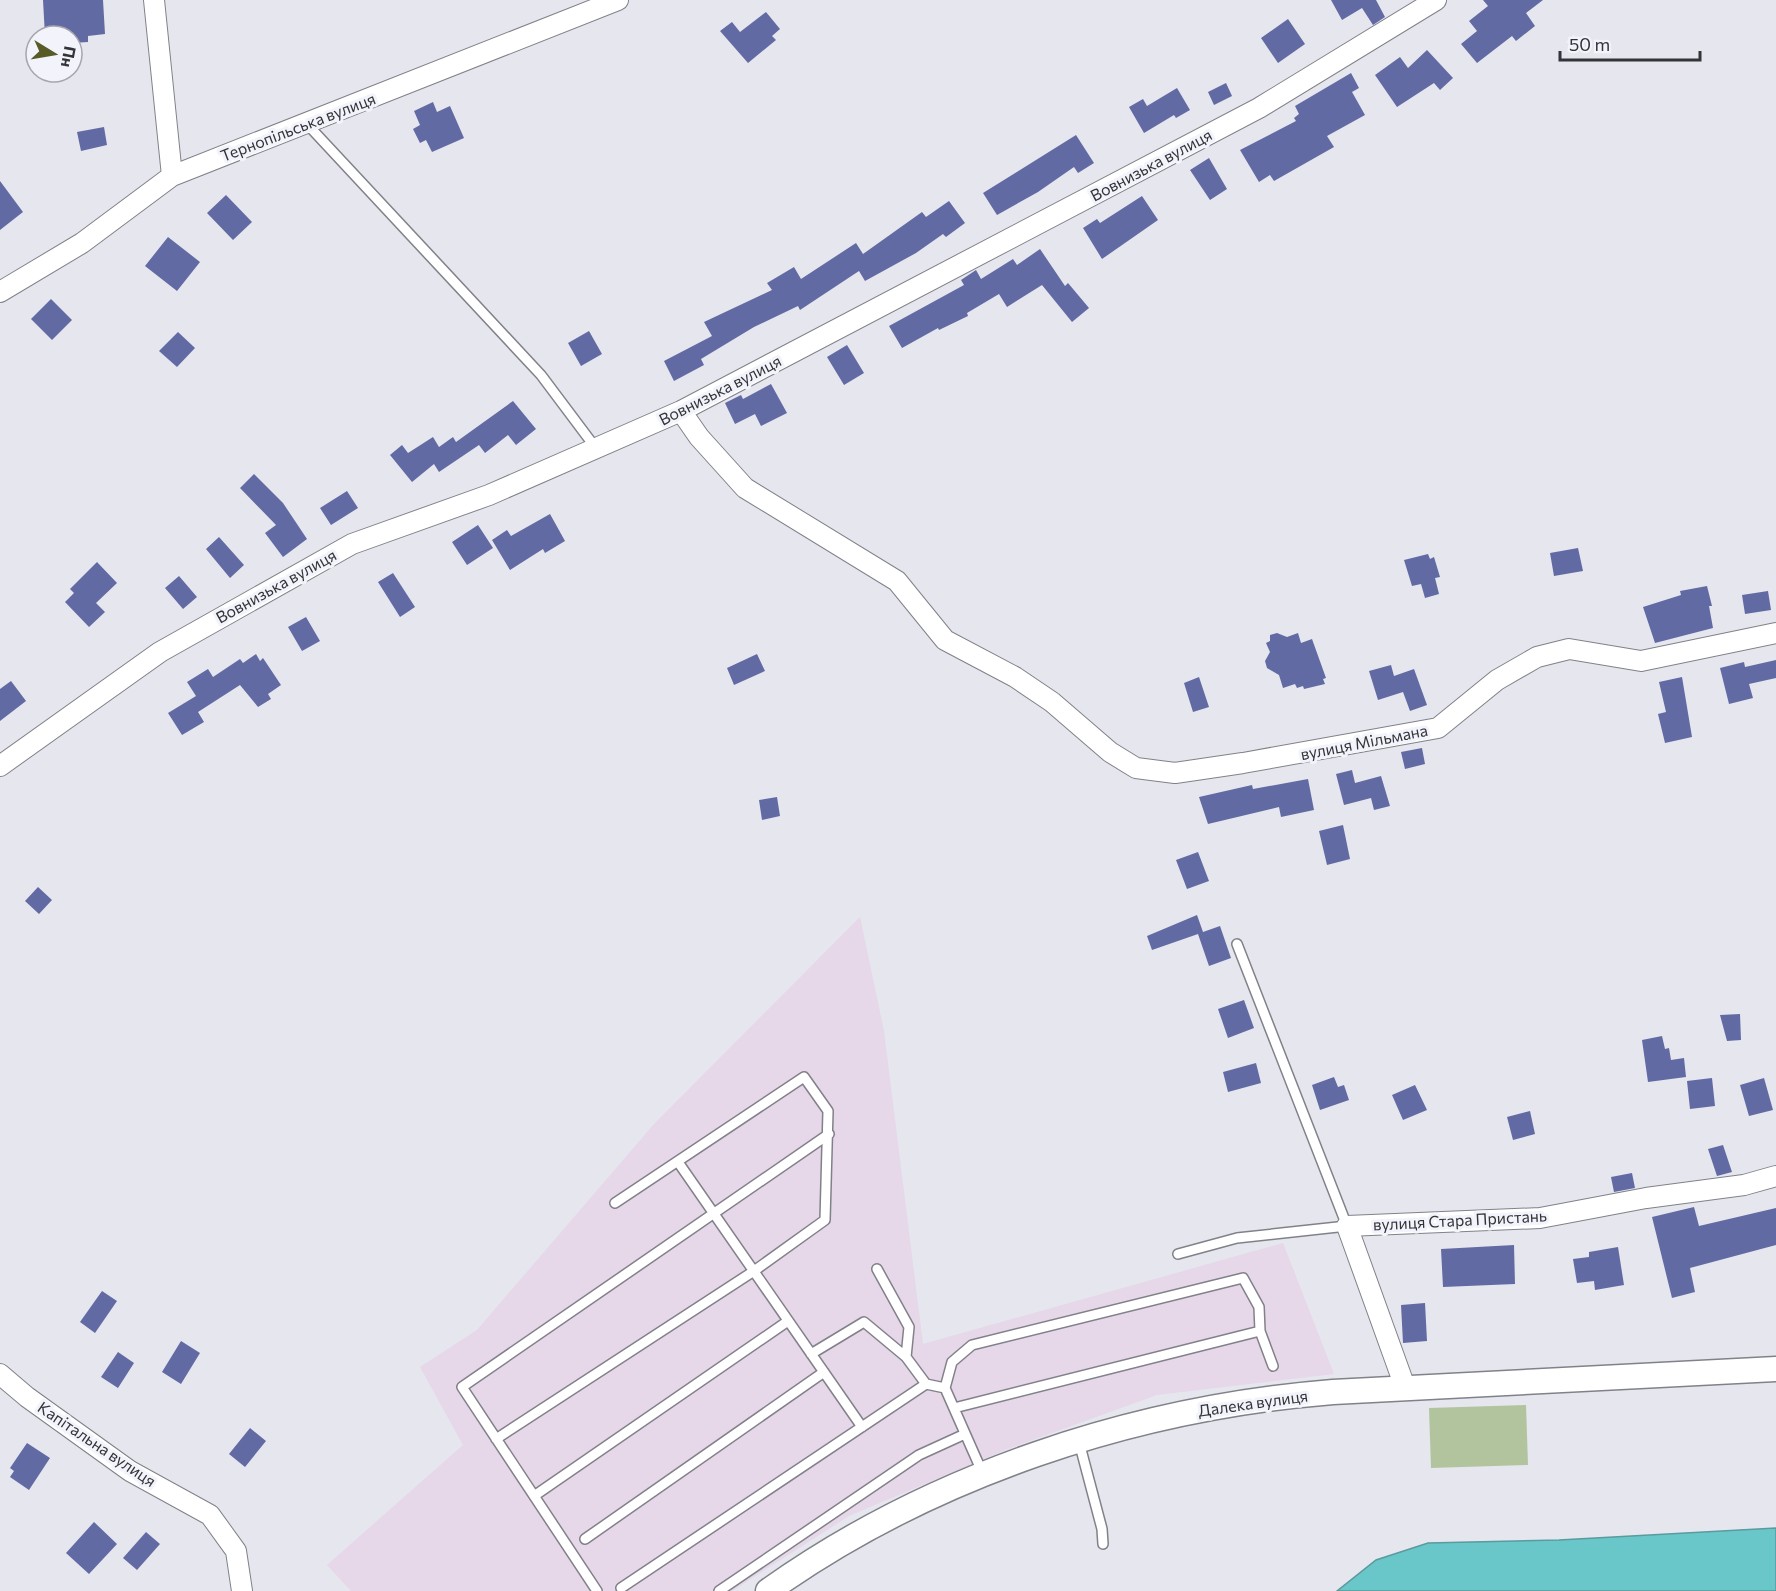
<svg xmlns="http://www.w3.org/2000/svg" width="1776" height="1591" font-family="Commissioner,sans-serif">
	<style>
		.industrial { fill: #e6d7e9 }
		.green { fill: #b2c49e }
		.water { fill: #69c7ca; stroke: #599b9e; stroke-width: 1.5 }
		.building { fill: #626aa3 }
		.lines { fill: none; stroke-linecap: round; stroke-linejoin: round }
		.service-casing { stroke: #818289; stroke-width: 12 }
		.minor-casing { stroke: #818289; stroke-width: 22 }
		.tertiary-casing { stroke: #818289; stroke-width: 27 }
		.service { stroke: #fff; stroke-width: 9 }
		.minor { stroke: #fff; stroke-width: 20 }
		.tertiary { stroke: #fff; stroke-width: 24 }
		.labels { text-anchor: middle; stroke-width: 6; stroke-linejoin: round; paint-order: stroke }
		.street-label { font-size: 16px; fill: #333437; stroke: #f2f3fb }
	</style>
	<rect width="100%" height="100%" fill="#e5e6ee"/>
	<!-- industrial -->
	<path class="industrial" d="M860,917L884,1031L923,1344L1283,1243L1334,1374L1157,1395L1005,1450L849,1516L732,1591H351L327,1565L463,1445L420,1367L477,1330L654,1124Z"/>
	<!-- green -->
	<path class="green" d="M1526,1405L1528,1465L1431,1468L1429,1408Z"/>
	<!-- water -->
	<path class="water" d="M1776,1528V1591H1337L1376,1560L1428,1543L1559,1540Z"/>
	<!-- building -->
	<path class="building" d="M43,0H103L105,34L88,36V42L72,43V36H45Z
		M1331,0H1376L1385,17L1373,25L1362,8L1342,20Z
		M1483,0H1543L1526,13L1535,26L1516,41L1512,36L1477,63L1461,44L1477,31L1469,21L1488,6Z
		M766,12L780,29L772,36L776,40L748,63L720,31L732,22L740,32Z
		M1288,19L1305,44L1278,63L1261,38Z
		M1427,50L1453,78L1440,90L1434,83L1397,107L1375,75L1400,57L1408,68Z
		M1351,73L1359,88L1352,92L1365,115L1327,136L1334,147L1274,181L1270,175L1259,182L1240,150L1296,121L1294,118L1299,114L1295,106Z
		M1226,83L1232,96L1214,105L1208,92Z
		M1177,88L1190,110L1176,118L1174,115L1144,133L1129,107L1143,99L1147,106Z
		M433,102L437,112L450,106L464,138L432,152L426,140L420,143L413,129L420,125L414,111Z
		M104,127L107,145L81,151L77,132Z
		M1076,135L1094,163L1078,173L1074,167L1038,192L997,215L983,193Z
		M1209,158L1227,189L1210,200L1190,170Z
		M0,181L23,212L0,230Z
		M226,195L252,222L233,240L207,213Z
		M1142,196L1158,220L1102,259L1083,228L1097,219L1100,223Z
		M949,201L965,223L946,237L943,234L916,253L865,281L859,271L800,310L798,306L754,327L701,359L704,365L674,381L664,361L712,336L704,322L772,290L767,283L794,267L801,279L856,243L863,254L922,212L926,217Z
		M168,237L200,262L177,291L145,266Z
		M1040,249L1065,286L1068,283L1089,308L1072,322L1042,285L1007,307L999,294L967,313L968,316L939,330L938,328L902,348L889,326L964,285L961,280L976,270L981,279L1013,259L1017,265Z
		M51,299L72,320L52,340L31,319Z
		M589,331L602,354L581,366L568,343Z
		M178,332L195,348L177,367L159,351Z
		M847,345L864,373L844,385L827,357Z
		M771,384L787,413L761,426L755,414L735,424L725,403L741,395L743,399Z
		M513,401L536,429L516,445L508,435L485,453L479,445L439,472L434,464L412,482L390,455L402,445L408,453L433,437L439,447L453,437L456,442Z
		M254,474L283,503L307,539L283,557L265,533L276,525L240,488Z
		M347,491L358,508L331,525L320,508Z
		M550,514L565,541L545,553L543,549L510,570L492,540L507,530L511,536Z
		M478,525L493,548L467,565L452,542Z
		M219,537L244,565L230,578L206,549Z
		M1578,548L1583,571L1554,576L1550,553Z
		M1428,554L1430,559L1434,557L1440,577L1435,578L1439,594L1425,598L1421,584L1412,586L1404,560Z
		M97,562L117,583L96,603L105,612L89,627L65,602L74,593L70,589Z
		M393,573L415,607L400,617L378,582Z
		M179,576L197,597L183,609L165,588Z
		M1707,586L1712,606H1709L1713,628L1655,643L1643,607L1681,595L1680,591Z
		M1768,591L1771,610L1745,614L1742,595Z
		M306,617L320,641L302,651L288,627Z
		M1277,633L1287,637L1298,633L1301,643L1312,639L1326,678L1323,679L1325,684L1304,689L1303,686L1297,688L1295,684L1283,688L1279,675L1267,668L1265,661L1270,652L1266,643L1270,641V635Z
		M256,654L260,661L263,658L281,685L268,694L271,699L258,707L240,685L198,712L204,722L182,735L168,713L196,696L187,682L208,669L213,677L240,659L243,663Z
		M757,654L765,671L734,685L727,668Z
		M1776,660V678L1749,684L1753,698L1729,704L1720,668L1744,662L1745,667Z
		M1391,665L1394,676L1414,669L1427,705L1410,711L1403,692L1378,700L1369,671Z
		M1199,677L1209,707L1193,712L1184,683Z
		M1682,677L1692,737L1665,743L1658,714L1666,712L1659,682Z
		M11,681L26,701L0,721V689Z
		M1422,748L1425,764L1405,769L1401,752Z
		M1352,770L1355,783L1381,776L1390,806L1374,810L1371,798L1344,805L1336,774Z
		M1308,779L1314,810L1281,817L1279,807L1208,824L1199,797L1252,785L1253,789Z
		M777,797L780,816L762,820L759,800Z
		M1343,825L1350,859L1327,865L1319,831Z
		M1198,852L1209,881L1187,889L1176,860Z
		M38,887L52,900L39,914L25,901Z
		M1197,915L1203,932L1220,926L1231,958L1209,966L1198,934L1152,950L1147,936Z
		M1244,1000L1254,1028L1228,1038L1218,1009Z
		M1740,1014L1741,1040L1727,1041L1720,1015Z
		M1662,1036L1665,1049L1669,1048L1671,1060L1684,1058L1686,1077L1648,1082L1642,1040Z
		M1256,1063L1261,1083L1228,1092L1223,1072Z
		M1334,1077L1338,1087L1344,1085L1349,1100L1320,1110L1312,1085Z
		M1712,1078L1715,1106L1690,1109L1687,1081Z
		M1764,1078L1773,1110L1749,1116L1740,1085Z
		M1415,1085L1427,1110L1403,1120L1392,1095Z
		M1530,1111L1535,1134L1513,1140L1507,1117Z
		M1723,1145L1732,1172L1717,1176L1708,1149Z
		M1632,1173L1635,1188L1614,1192L1611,1177Z
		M1694,1207L1699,1226L1776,1208V1245L1690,1268L1695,1292L1672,1298L1652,1217Z
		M1514,1245L1515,1284L1443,1287L1441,1249Z
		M1618,1247L1624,1285L1595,1290L1594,1281L1577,1283L1573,1259L1589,1257V1252Z
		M102,1291L117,1301L95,1333L80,1322Z
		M1425,1303L1427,1341L1403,1343L1401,1305Z
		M181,1341L200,1353L181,1384L162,1372Z
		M118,1352L134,1363L118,1388L101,1377Z
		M250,1428L266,1441L245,1467L229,1454Z
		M27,1443L50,1458L29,1490L10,1477L14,1471L10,1468Z
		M94,1522L117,1544L89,1574L66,1553Z
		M146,1532L160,1544L137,1570L123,1558Z"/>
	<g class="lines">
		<defs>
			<path id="service" d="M307,124L541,375L595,447
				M678,1162L862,1427
				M1178,1254L1237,1238L1347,1226L1237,944
				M877,1269L909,1327L906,1357
				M811,1354L864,1322L906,1357L926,1384
				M945,1388L952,1362L972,1345L1243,1278L1259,1307L1260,1331
				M954,1408L1260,1331L1273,1366
				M496,1439L754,1271L825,1220L828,1111L804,1077L615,1203
				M1079,1442L1102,1529L1103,1544
				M534,1496L788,1321
				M585,1539L824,1372
				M621,1588L926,1384L945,1388L983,1474
				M597,1591L462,1387L829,1134
				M719,1591L919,1455L965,1434"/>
			<path id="minor" d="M154,0L172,176
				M0,292L82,243L172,176L618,0
				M681,411L699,437L745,488L897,581L945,640L1015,677L1052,702L1110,752L1136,768L1175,773L1243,763L1438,728L1497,680L1537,657L1569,649L1641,661L1776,633
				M0,766L160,652L352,544L489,495L681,411L1259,108L1436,0
				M0,1374L27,1397L130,1471L210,1515L236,1551L242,1591
				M1405,1387L1347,1226L1540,1218L1646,1198L1744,1185L1776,1176"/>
			<path id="tertiary" d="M768,1591C931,1475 1134,1408 1333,1392L1776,1369"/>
		</defs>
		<!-- service casing -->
		<use href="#service" class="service-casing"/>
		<!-- minor casing -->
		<use href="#minor" class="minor-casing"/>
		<!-- tertiary casing -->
		<use href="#tertiary" class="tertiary-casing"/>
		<!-- service -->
		<use href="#service" class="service"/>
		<!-- minor -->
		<use href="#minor" class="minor"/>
		<!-- tertiary -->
		<use href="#tertiary" class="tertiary"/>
	</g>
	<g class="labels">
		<!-- street labels -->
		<g class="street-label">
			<text transform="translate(298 127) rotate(-21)" y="6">Тернопільська вулиця</text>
			<text transform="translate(1151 165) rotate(-28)" y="6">Вовнизька вулиця</text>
			<text transform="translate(720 390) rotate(-27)" y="6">Вовнизька вулиця</text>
			<text transform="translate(276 586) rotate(-29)" y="6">Вовнизька вулиця</text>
			<text transform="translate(1364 742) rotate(-11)" y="6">вулиця Мільмана</text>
			<text transform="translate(1460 1220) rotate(-3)" y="6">вулиця Стара Пристань</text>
			<text transform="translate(1253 1403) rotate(-8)" y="6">Далека вулиця</text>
			<text transform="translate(97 1444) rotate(34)" y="6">Капітальна вулиця</text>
		</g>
	</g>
	<!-- north arrow -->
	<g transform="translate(54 54) rotate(101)"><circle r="28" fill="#f2f3fb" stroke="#a6a7ad" stroke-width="1.5"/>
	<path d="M0-4.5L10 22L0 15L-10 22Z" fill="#585b28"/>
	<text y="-9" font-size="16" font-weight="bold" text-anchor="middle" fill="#333437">Пн</text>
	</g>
	<!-- scale -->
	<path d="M1560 51v9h140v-9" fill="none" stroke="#333437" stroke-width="3"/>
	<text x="1569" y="51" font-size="18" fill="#333437" stroke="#f2f3fb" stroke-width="4.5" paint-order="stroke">50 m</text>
</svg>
